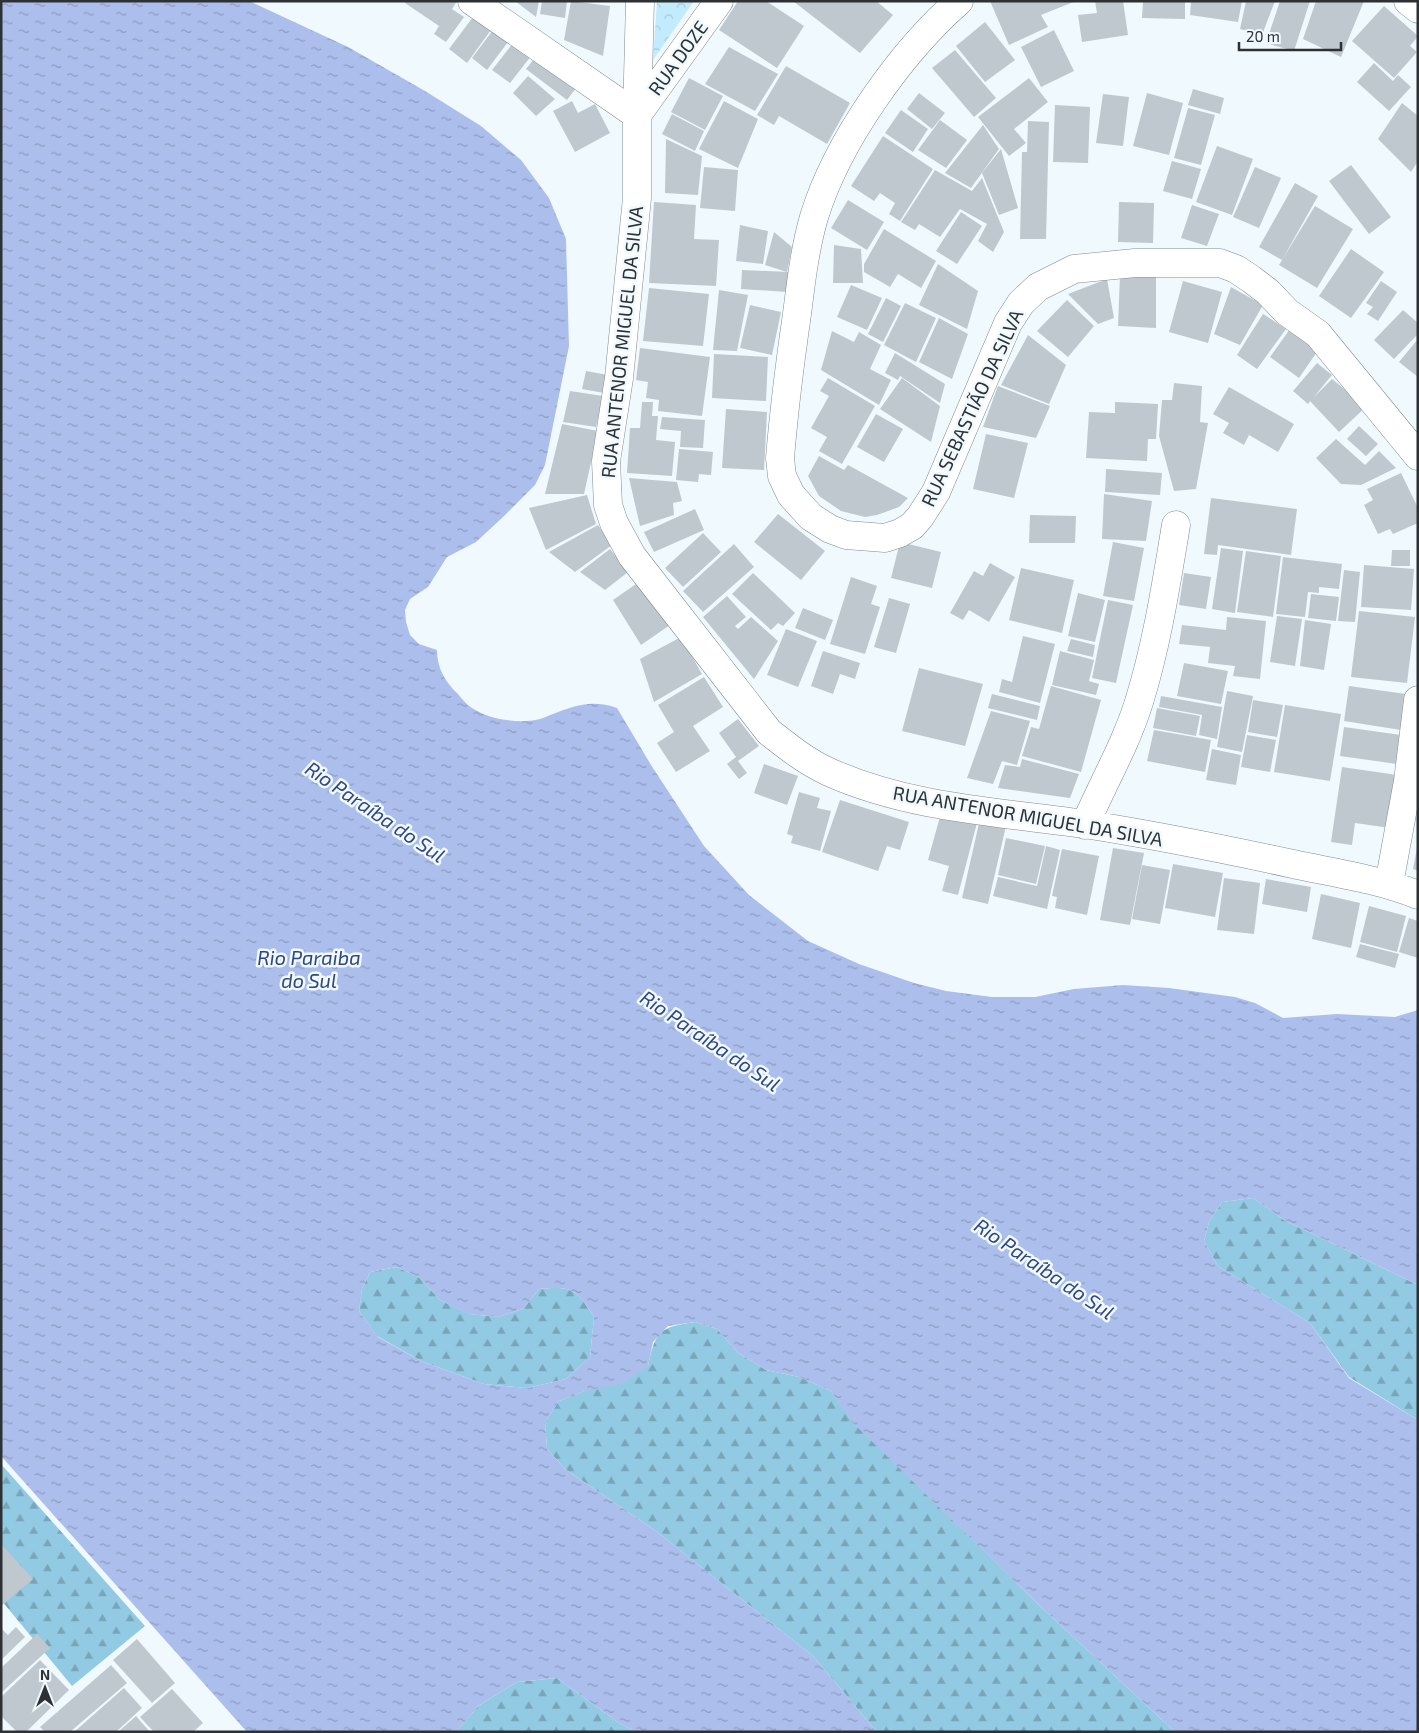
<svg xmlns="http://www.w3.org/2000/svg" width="1419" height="1733" font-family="'Exo 2',sans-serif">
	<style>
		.forest { fill: url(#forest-firs) }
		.park { fill: url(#park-crowns) }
		.water { fill: url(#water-ripples); fill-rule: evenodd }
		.building { fill: #c0c8cf }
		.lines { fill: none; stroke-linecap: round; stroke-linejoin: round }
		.street-casing { stroke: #818b90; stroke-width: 29 }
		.street { stroke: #fff; stroke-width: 28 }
		.labels { text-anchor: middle; stroke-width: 5; stroke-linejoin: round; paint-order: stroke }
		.street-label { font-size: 19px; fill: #2d3133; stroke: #f0f9fe }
		.water-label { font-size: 20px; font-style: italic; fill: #31457e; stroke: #f0f9fe }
	</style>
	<defs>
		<pattern id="forest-firs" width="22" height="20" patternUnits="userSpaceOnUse" patternTransform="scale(1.25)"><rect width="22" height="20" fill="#92cae4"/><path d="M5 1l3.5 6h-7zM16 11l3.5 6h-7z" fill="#78a5b9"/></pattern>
		<pattern id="park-crowns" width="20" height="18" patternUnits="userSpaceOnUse" patternTransform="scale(1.25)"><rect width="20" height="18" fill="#c2ebfe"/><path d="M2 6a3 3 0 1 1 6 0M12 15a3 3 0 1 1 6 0" fill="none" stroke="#a7cada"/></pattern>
		<pattern id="water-ripples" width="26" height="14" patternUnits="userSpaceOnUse" patternTransform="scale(1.25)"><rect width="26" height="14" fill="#acbeec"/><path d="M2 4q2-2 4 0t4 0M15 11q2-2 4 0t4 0" fill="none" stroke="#8c9bc0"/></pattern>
	</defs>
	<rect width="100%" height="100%" fill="#f0f9fe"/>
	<!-- forest -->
	<path class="forest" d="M1253,1198L1284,1220L1418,1285V1420L1349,1377L1310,1323L1218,1266L1204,1241L1209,1222L1222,1202Z
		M397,1267L420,1278L440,1300L469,1314L498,1317L523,1309L539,1289C573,1286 576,1289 594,1317L590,1357L566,1379L527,1388L484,1384L421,1361L377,1336L359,1311L362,1289L370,1272Z
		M695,1322L717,1329L738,1353L766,1370L799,1377L831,1391L852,1421L1040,1606L1175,1732H877L813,1656L656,1531L565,1469L547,1449L545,1422L559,1401L648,1366C655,1331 660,1327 695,1322Z
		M1,1464L145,1626L72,1686L1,1600Z
		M557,1678L619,1723L636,1732H456L478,1706L517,1682Z"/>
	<!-- park -->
	<path class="park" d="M657,1H694L653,60Z"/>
	<!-- water -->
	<path class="water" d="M1,1H249L348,47L425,91L481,126L521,160L549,198L566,239L569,346L545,465L535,485L503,517L476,542L447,557L428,587L410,599L405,610L406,622L410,635L419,644L437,650C437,668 445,682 458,694C462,699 467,705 472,708C490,720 522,725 543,718C569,708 589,698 617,708L651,765L704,846L749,895L808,941L859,964L914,983L946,991L992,997H1035L1074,989L1123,985L1169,988L1235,997L1255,1003L1283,1018L1337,1014L1395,1017L1418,1010V1285L1284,1220L1253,1198L1222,1202L1209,1222L1204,1241L1218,1266L1310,1323L1349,1378L1418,1420V1732H1175L1040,1606L851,1421L831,1391L799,1377L766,1370L738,1353L717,1329L695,1322L668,1326L653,1342L648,1366L623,1383L585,1391L559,1401L545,1422L547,1449L565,1469L656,1531L813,1656L877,1732H636L619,1723L557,1678L517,1682L478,1706L456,1732H247L1,1456ZM397,1267L420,1278L440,1300L468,1314L498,1317L523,1309L539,1289C573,1286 576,1289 594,1317L590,1357L566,1379L527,1388L484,1384L421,1361L378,1337L359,1311L362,1289L370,1272Z"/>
	<!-- building -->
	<path class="building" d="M406,1H457L452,9L464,17L446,42L434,34L439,26L405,3Z
		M515,1H539L536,17Z
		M542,1H567L565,18L540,14Z
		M571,1L610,6L603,56L564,40Z
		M738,1H766L804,26L777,68L719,30Z
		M793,1H876L893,15L860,53Z
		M990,1H1076L1041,15L1048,27L1009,45Z
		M1095,1H1123L1128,35L1082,42L1078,15L1097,13Z
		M1143,1H1185V19L1142,18Z
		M1191,1H1242L1238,22L1190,15Z
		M1246,1H1275L1262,35L1240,29Z
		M1280,1H1310L1294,51L1266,43Z
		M1316,1H1364L1341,57L1303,39Z
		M1384,6L1418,36L1410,46L1417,52L1394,78L1352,41Z
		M473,17L491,30L467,63L449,49Z
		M985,22L1015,60L985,82L956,46Z
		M496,26L511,38L487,70L472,58Z
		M1054,30L1074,71L1041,87L1021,47Z
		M517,38L535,51L510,83L492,70Z
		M729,47L778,74L755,111L705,84Z
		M955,50L996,98L974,117L932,68Z
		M538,54L579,84L567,100L526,69Z
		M1374,63L1393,81L1398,75L1411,87L1389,111L1357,82Z
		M786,66L850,103L827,144L779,116L774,125L757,115Z
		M528,76L555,99L536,116L513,93Z
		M689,78L723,96L705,130L671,112Z
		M1029,78L1048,102L1014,129L1026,143L1009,156L978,117Z
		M1193,89L1224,98L1220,114L1188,105Z
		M919,93L945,113L932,129L907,109Z
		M1147,93L1183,103L1169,155L1133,146Z
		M1103,94L1129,97L1123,146L1096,143Z
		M572,101L578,113L595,104L610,133L575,152L553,111Z
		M724,101L758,119L738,168L699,149Z
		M1402,103L1418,116V161L1411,172L1378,139Z
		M1055,105L1090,107L1088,163L1053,162Z
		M1188,108L1215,115L1201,165L1174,158Z
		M901,110L928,129L913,152L885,133Z
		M672,114L704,131L695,151L662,134Z
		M940,120L967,140L946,168L918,150Z
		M1028,121L1049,122L1046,239H1020L1022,152H1027Z
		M983,125L999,149L971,188L945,173Z
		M883,136L933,169L900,221L889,214L895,203L880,193L874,201L851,186Z
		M666,139L702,156L698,195L665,193Z
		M1217,146L1253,159L1232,215L1196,202Z
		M1001,149L1018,208L999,215L982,173Z
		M1172,161L1201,169L1192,199L1163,191Z
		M1351,165L1391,217L1369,234L1329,181Z
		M704,167L738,170L735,211L700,208Z
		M1255,167L1281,178L1259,228L1233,217Z
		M935,170L972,191L982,178L1004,232L993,252L978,241L987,224L960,209L940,237L919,224L915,230L901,222Z
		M1295,183L1318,196L1282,260L1259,247Z
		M848,200L884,222L867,250L831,228Z
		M654,202L696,205L694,239L719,240L716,286L649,283Z
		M1119,202L1154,203L1153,243L1118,242Z
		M1192,205L1219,214L1207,246L1181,238Z
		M1315,206L1353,229L1317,288L1279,265Z
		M961,212L982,226L957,264L936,251Z
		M740,225L768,231L763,264L736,261Z
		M884,229L936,261L921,288L898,274L890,287L864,272V264Z
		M774,232L792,247L787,272L765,265Z
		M834,245L861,249L863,283H833Z
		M1351,249L1384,272L1351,318L1319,296Z
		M938,264L978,291L967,329L919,305Z
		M742,270L789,272L787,292L741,289Z
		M1120,275L1156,276V328L1118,326Z
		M1107,279L1114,318L1098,324L1068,294Z
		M1183,281L1222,292L1208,343L1169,332Z
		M1381,281L1397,292L1378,321L1367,314L1373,307L1366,303Z
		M851,285L882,298L867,330L837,317Z
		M1231,287L1263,305L1240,345L1214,334Z
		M649,288L709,294L703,346L643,341Z
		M719,290L748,295L737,351L713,350Z
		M886,298L901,306L883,342L868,334Z
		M1067,300L1094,326L1068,357L1037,331Z
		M905,303L936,318L916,362L884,345Z
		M750,305L781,312L772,355L740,348Z
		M1403,310L1418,323V334L1394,359L1374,340Z
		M1263,314L1286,329L1257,369L1237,355Z
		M939,318L968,334L952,379L919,362Z
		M1290,329L1319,349L1299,378L1270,357Z
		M832,331L854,342L859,332L881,345L870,369L891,380L879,405L821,370Z
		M1028,335L1066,365L1049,404L1001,385Z
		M1418,339V377L1399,362Z
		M640,348L710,357L702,416L658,411L659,400L646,398L648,382L636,380Z
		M895,353L945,384L940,403L900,376L898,380L885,373Z
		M714,354L768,357L766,401L712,398Z
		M1317,363L1332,375L1313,398L1332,379L1366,407L1339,432L1310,401L1308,404L1293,391Z
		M586,371L608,375L604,393L582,389Z
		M828,378L875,406L842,464L819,451L827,437L811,428L829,396L820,391Z
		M902,378L940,406L931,442L880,409Z
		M1174,383L1202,386L1200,422L1208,423L1196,489L1174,491L1159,436L1162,400H1172Z
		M998,386L1050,406L1036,438L983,427Z
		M1229,387L1294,424L1278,452L1249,435L1244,445L1223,433L1229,423L1213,414Z
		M570,391L603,396L596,427L563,422Z
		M642,402H653L652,416H658L656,440L675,442L672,476L627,473L630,428H640Z
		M1115,402L1158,404L1156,439H1148L1147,461L1086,458L1089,412L1115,413Z
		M726,409L767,412L764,470L722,468Z
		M876,414L903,429L884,462L857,447Z
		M662,417L705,420L703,448L680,447L681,431L660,429Z
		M562,424L598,431L584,494H545Z
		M1359,426L1378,444L1366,456L1347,439Z
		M986,434L1028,443L1014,498L973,489Z
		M1336,439L1365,465L1379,451L1396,468L1361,485L1341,484L1316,458Z
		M679,449L713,452L711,475L699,474L698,482L676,480Z
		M819,456L844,470L848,465L908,498L899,507L877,515L865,517L841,511L819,496L808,476Z
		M1106,469L1162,473L1160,495L1105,492Z
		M1401,473L1418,508V523L1393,534L1390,529L1378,534L1364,505L1373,500L1367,489Z
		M629,478L677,482L682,501L673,503L674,515L640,526Z
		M1104,494L1152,501L1146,541L1102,539Z
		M587,495L596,524L546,550L529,508Z
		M1211,498L1297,509L1291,555L1218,545L1217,555L1204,554Z
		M695,509L704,530L654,552L644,532Z
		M778,514L825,551L801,580L754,542Z
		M1030,515L1076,516L1075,543H1029Z
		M598,525L612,545L575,572L549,552Z
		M703,533L721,552L683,587L665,568Z
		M900,542L941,552L932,588L891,578Z
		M1113,542L1144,548L1134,601L1103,596Z
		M734,544L754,567L703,612L683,591Z
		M1221,548L1243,551L1235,613L1212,609Z
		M610,549L628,572L605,590L580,572Z
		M1392,550H1410V566H1391Z
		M1246,551L1281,556L1273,617L1237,612Z
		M1283,557L1342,564L1339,589L1319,587V593L1308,592L1305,617L1276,614Z
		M990,563L1015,577L989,622L969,610L963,620L950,613L974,571L983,576Z
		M1364,565L1414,569L1411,610L1361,607Z
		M1021,568L1074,580L1062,633L1009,620Z
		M1344,570L1360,572L1355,622L1338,621Z
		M753,573L795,613L783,626L778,623L771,630L732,594Z
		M1184,573L1211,577L1206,609L1179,605Z
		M851,577L877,586L871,604L880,607L865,654L830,644Z
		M636,584L670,625L641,645L613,600Z
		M1078,593L1105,600L1095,642L1068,636Z
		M1311,594L1339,597L1336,621L1308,618Z
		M727,596L746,617L735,626L738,629L751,617L778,641L754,679L703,617Z
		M889,598L910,604L896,653L874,647Z
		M1108,600L1133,605L1116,683L1092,678Z
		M803,608L833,620L825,640L795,628Z
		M1359,611L1415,617L1407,683L1351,677Z
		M1277,616L1302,619L1295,666L1270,662Z
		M1227,617L1266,621L1260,679L1233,676L1235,666L1208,663L1210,647L1179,644L1182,625L1226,630Z
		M1305,620L1331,624L1324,670L1300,666Z
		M786,629L817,641L798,687L767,675Z
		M1023,636L1055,644L1040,703L999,692L1002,679L1012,682Z
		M681,637L702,674L654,702L640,659Z
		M1071,639L1095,645L1093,657L1067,651Z
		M823,651L860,663L855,679L840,674L833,694L811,686Z
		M1060,651L1094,660L1089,681L1099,684L1096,695L1052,685Z
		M1184,663L1228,671L1221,704L1177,696Z
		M919,668L983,684L965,746L902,731Z
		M704,677L723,707L693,726L710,751L676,772L657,743L674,732L658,705Z
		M1051,686L1101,700L1081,772L1022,756L1031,727L1039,729Z
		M1349,686L1406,694L1401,730L1344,721Z
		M1227,691L1253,696L1242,752L1217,747Z
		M992,694L1040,706L1037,720L988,708Z
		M1161,696L1222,707L1217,739L1199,735L1202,715L1159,707Z
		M1253,700L1283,705L1277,737L1248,732Z
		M1285,705L1341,714L1330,781L1274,772Z
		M1157,708L1200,716L1196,736L1153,728Z
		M991,711L1030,721L1017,765L1002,761L993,784L967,778Z
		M738,719L759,746L738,761L747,773L739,779L727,764L736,757L719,733Z
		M1344,727L1401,735L1397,764L1340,756Z
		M1154,730L1211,740L1205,772L1147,761Z
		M1247,735L1276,740L1270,772L1241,767Z
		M1212,749L1241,755L1236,785L1206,780Z
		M1022,759L1079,774L1070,798L998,788L1005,765L1020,767Z
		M764,764L798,776L787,805L754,793Z
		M1342,767L1397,775L1390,828L1355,823L1352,845L1331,842Z
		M799,792L820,798L817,808L831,811L820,851L791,843L793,836L787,834Z
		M840,800L909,822L900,850L887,846L878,871L822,852Z
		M941,813L977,823L958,895L942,891L949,866L928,860Z
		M980,819L1006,826L988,904L962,898Z
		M1006,838L1045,846L1036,884L998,875Z
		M1046,846L1060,850L1047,909L993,896L998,877L1037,886Z
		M1113,848L1144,853L1130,925L1100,920Z
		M1417,848H1418V871L1413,869Z
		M1062,849L1099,856L1087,915L1055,908L1057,897L1052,896Z
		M1173,864L1223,873L1215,917L1165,908Z
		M1142,865L1170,870L1160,924L1132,919Z
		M1224,878L1260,883L1254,934L1217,930Z
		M1266,879L1311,887L1307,912L1262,904Z
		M1321,894L1360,903L1351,948L1312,939Z
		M1369,906L1406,916L1397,952L1360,942Z
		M1409,918L1418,921V958L1399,952Z
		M1360,944L1399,954L1395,968L1356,957Z
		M1,1544L33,1579L1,1606Z
		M16,1627L25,1637L1,1660V1628L8,1635Z
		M37,1634L50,1648L1,1693V1668Z
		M137,1639L175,1683L152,1703L113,1660Z
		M40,1660L69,1690L26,1732H17L1,1716V1697Z
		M111,1665L127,1683L70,1732H45L40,1727Z
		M124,1688L142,1708L116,1732H74Z
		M172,1689L203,1723L193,1732H154L140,1717Z
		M136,1716L150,1732H118Z"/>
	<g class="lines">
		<defs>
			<path id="street" d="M472,1L637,115V198L619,378L606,461L608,505L614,523L632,556L769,732C788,747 807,762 829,772C909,808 999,812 1084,824C1154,835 1224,849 1293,864C1335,873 1378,879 1418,895
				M959,1C900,53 837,142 814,217C805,248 801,282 797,314C790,362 784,410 780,458L782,476L791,495L811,517L830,529L846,535L885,538L900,533L912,526L920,517L936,492L1008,323L1021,303L1038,287L1074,269L1135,263H1220L1236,269L1251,279L1268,292L1287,312L1318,334L1418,456
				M1408,1L1418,9
				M637,115L719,1
				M637,115L640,1
				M1085,825C1103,783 1126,744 1139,702C1157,644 1166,585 1176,525
				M1389,884L1408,781L1418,700"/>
		</defs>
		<!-- street casing -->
		<use href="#street" class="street-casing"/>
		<!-- street -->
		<use href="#street" class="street"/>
	</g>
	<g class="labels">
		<!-- street labels -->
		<g class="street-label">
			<text transform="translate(678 58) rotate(-54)" y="7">RUA DOZE</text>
			<text transform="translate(622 342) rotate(-84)" y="7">RUA ANTENOR MIGUEL DA SILVA</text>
			<text transform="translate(972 408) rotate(-65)" y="7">RUA SEBASTIÃO DA SILVA</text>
			<text transform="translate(1028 816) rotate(10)" y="7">RUA ANTENOR MIGUEL DA SILVA</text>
		</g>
		<!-- water labels -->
		<g class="water-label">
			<text transform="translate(375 812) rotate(34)" y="7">Rio Paraíba do Sul</text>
			<text x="309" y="965">Rio Paraiba<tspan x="309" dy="23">do Sul</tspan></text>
			<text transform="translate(710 1041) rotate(34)" y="7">Rio Paraíba do Sul</text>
			<text transform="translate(1044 1269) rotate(34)" y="7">Rio Paraíba do Sul</text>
		</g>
	</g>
	<!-- border -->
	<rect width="1419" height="1733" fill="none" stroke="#2d3133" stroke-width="5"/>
	<!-- north arrow -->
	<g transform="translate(45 1688)" stroke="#f0f9fe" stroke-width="4" paint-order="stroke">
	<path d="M0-4L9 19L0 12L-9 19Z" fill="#2d3133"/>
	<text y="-8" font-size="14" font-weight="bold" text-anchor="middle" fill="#2d3133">N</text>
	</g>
	<!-- scale -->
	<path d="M1239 42v8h102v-8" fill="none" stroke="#2d3133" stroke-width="2.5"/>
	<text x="1246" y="42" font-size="15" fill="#2d3133" stroke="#f0f9fe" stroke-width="4" paint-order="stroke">20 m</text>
</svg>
